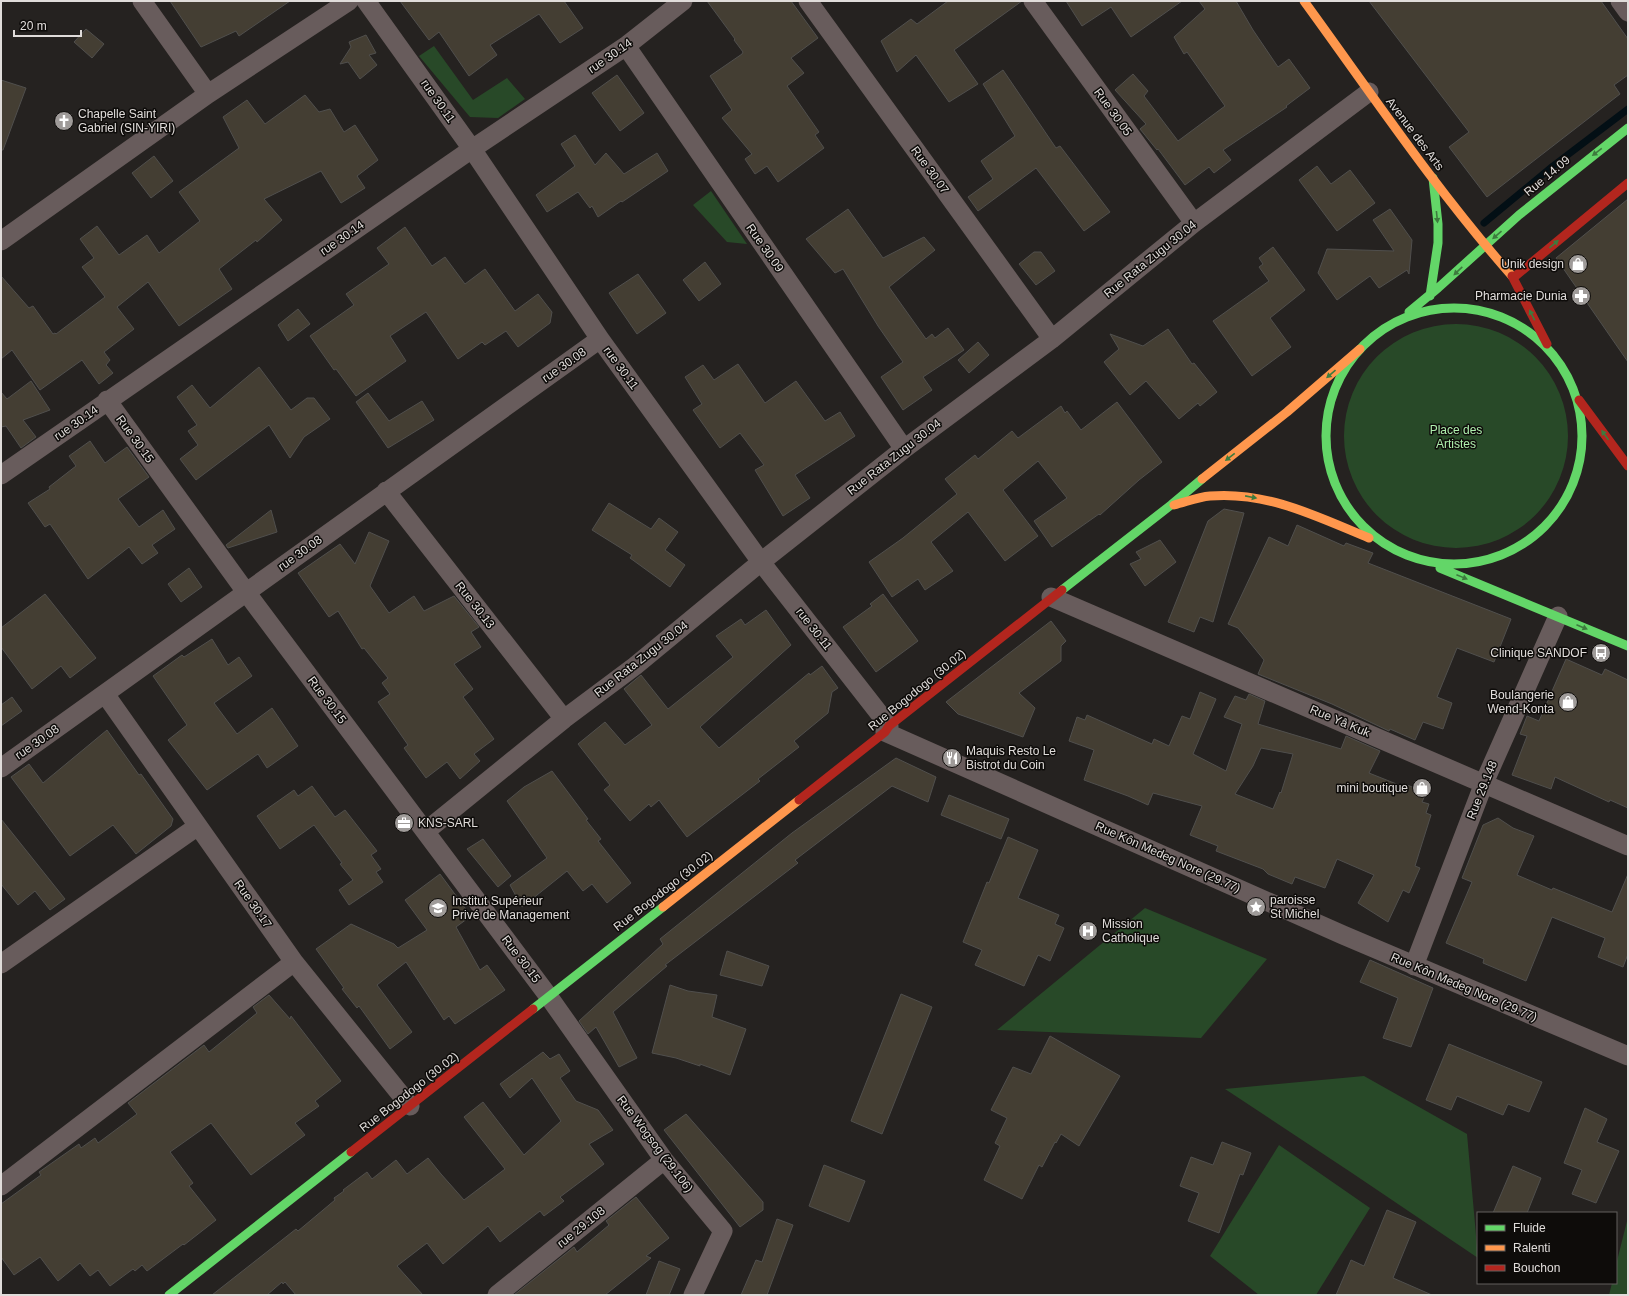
<svg xmlns="http://www.w3.org/2000/svg" width="1629" height="1296" font-family="Arial,sans-serif">
	<style>
		.green { fill: #284928 }
		.lines { fill: none; stroke-linecap: round; stroke-linejoin: round }
		.stream { stroke: #030f15; stroke-width: 7 }
		.building { fill: #443e33; stroke: #504f4d; fill-rule: evenodd }
		.street { stroke: #685c5c; stroke-width: 19 }
		.fast { stroke: #63d668; stroke-width: 9 }
		.slow { stroke: #ff974d; stroke-width: 9 }
		.jam { stroke: #b3261e; stroke-width: 9 }
		.oneway { fill: #3d7b3e }
		.labels { text-anchor: middle; stroke-width: 3; stroke-linejoin: round; paint-order: stroke }
		.street-label { font-size: 12px; fill: #e0dcda; stroke: #0e0c0a }
		.poi-label { font-size: 12px; fill: #e0dcda; stroke: #0e0c0a; text-anchor: start }
		.park-label { font-size: 12px; fill: #aeefad; stroke: #0e0c0a }
	</style>
	<rect width="100%" height="100%" fill="#252220"/>
	<!-- green -->
	<path class="green" d="M434,46L473,100L507,78L525,99L498,118L470,117L419,56Z
		M711,191L747,244L727,242L693,205Z
		M1344 436a112 112 0 1 1 224 0a112 112 0 1 1-224 0Z
		M1145,908L1267,959L1201,1038L997,1030Z
		M1364,1076L1467,1134L1478,1258L1352,1173L1225,1089Z
		M1279,1145L1370,1208L1316,1295H1259L1210,1256Z
		M1628,1217V1295H1609L1612,1283H1616V1265Z"/>
	<g class="lines">
		<!-- stream -->
		<path class="stream" d="M1484,223L1553,166L1628,109"/>
	</g>
	<!-- building -->
	<path class="building" d="M170,1H290L239,36L236,31L201,47Z
		M400,1H564L583,28L560,43L539,14L490,45L497,55L469,76L439,32L429,40Z
		M707,1H791L818,38L791,58L804,73L787,86L819,132L815,135L824,148L778,182L767,166L755,174L745,159L752,154L722,118L732,110L710,76L742,54L743,52L734,40L735,39Z
		M948,1H1022L954,50L978,84L949,102L916,55L897,72L881,41L911,19L917,24Z
		M1066,1H1182L1131,37L1111,7L1082,26Z
		M1199,1H1236L1253,30L1278,67L1289,59L1310,88L1286,106L1287,107L1223,150L1231,160L1214,173L1209,167L1185,185L1158,149L1157,150L1140,129L1146,124L1115,90L1133,74L1148,91L1144,96L1178,141L1225,106L1187,52L1184,54L1174,37L1205,9Z
		M1369,1H1601L1628,39V75L1614,85L1620,94L1487,197L1449,147L1469,132Z
		M86,29L104,44L92,58L74,42Z
		M366,35L376,53L369,55L377,65L360,79L348,62L340,64L351,47L349,42Z
		M1003,70L1056,148L1060,146L1110,212L1084,231L1036,168L978,211L968,197L993,179L981,161L1015,136L983,84Z
		M617,75L644,113L620,131L592,93Z
		M1,80L26,88L3,150H1Z
		M305,95L319,112L330,109L344,132L355,125L378,160L357,176L365,188L341,203L321,171L264,199L282,220L257,242L256,240L219,269L232,289L179,326L148,282L117,307L134,329L104,352L110,360L106,365L113,373L99,384L82,360L40,390L12,350L1,359V276L29,308L33,306L53,334L55,333L56,334L105,297L82,267L94,258L80,239L97,226L119,255L147,235L159,253L200,221L179,192L239,148L223,117L247,100L265,124Z
		M575,135L595,165L606,153L624,174L657,153L668,171L622,202L621,201L598,217L592,206L590,208L578,192L547,212L536,195L575,166L561,144Z
		M154,156L173,181L151,198L132,173Z
		M1317,166L1331,184L1350,170L1375,203L1337,231L1299,180Z
		M1628,199V362L1556,258Z
		M848,209L883,258L924,237L935,250L889,287L926,339L932,334L935,338L948,328L964,350L923,377L932,390L903,410L881,377L903,362L878,326L843,269L835,273L806,239Z
		M1390,209L1412,240L1409,274L1407,270L1379,288L1370,276L1337,300L1318,273L1327,249L1394,251L1373,220Z
		M405,227L432,266L445,257L465,284L485,269L515,311L538,294L552,312L550,323L518,347L506,331L485,345L482,342L458,359L426,312L390,336L406,361L356,396L336,369L334,370L310,336L354,305L346,294L389,264L377,248Z
		M1273,247L1305,290L1270,318L1291,347L1252,376L1213,321L1269,281L1259,267L1263,264L1259,258Z
		M1034,252H1041L1055,271L1036,285L1019,264Z
		M705,262L721,284L699,301L683,280Z
		M638,274L666,313L637,334L609,293Z
		M298,309L310,324L288,341L278,325Z
		M1168,329L1192,364L1194,363L1217,392L1200,406L1198,403L1179,419L1146,381L1130,395L1104,362L1119,349L1110,334L1143,346Z
		M978,342L989,355L969,373L958,360Z
		M738,364L765,403L796,381L825,421L840,412L855,436L795,475L810,498L783,516L755,470L764,465L740,433L720,448L693,410L702,404L685,377L703,365L714,380Z
		M259,367L291,410L307,398H314L330,419L304,437L290,458L269,425L196,480L180,459L198,445L188,431L197,425L177,397L192,385L210,408Z
		M31,381L50,410L23,420L36,437L21,448L6,426L1,427V392L7,399Z
		M368,393L389,421L422,401L434,420L388,448L356,402Z
		M1117,402L1162,462L1139,480L1100,515L1099,514L1052,547L1034,521L1067,498L1038,461L1003,490L1038,536L1005,561L968,512L931,542L953,571L925,590L918,579L892,597L869,562L903,538L957,494L945,479L975,455L978,459L1012,431L1018,438L1061,406L1065,413L1067,411L1081,430Z
		M90,441L105,463L127,447L149,477L118,499L139,527L163,510L175,529L152,545L158,553L142,564L129,547L88,579L50,524L45,527L28,503L50,489L49,487L76,466L69,456Z
		M609,503L651,529L659,518L678,532L665,550L685,565L670,587L630,558L632,555L592,530Z
		M1224,509L1244,513L1213,622L1200,617L1194,632L1168,622L1208,521Z
		M271,510L277,532L228,548L226,545Z
		M1297,525L1344,546L1346,543L1373,553L1368,563L1511,619L1494,662L1457,648L1437,697L1452,703L1443,729L1423,722L1415,740L1390,729L1389,731L1332,704L1258,674L1264,660L1238,628L1228,624L1269,537L1288,546Z
		M369,532L389,541L370,586L389,613L414,596L424,611L454,596L479,627L471,632L481,647L454,664L473,689L463,697L494,739L474,754L480,761L460,779L447,762L426,778L404,748L408,745L378,702L390,694L382,683L388,678L364,648L362,649L338,611L329,617L298,573L340,544L355,564Z
		M1160,540L1176,562L1145,586L1130,564L1141,559L1136,552Z
		M189,568L202,587L181,602L168,584Z
		M45,594L96,658L70,678L61,666L32,689L1,647V628Z
		M883,594L918,641L876,672L843,627L872,606L870,604Z
		M766,610L791,645L700,727L719,748L809,673L810,675L822,666L838,688L832,692L828,713L794,741L799,747L758,779L760,781L687,837L659,800L651,807L649,804L630,821L604,790L610,785L578,744L605,722L625,745L652,725L624,689L641,675L668,709L733,657L716,636L741,619L745,625Z
		M1051,621L1066,641L1061,646V661L1019,693L1035,708L1023,737L958,714L946,702Z
		M212,639L228,665L239,657L252,676L214,703L237,734L272,708L298,746L267,768L258,754L207,790L168,740L187,725L153,676L182,655L184,657Z
		M1566,659L1602,675L1605,669L1628,680V808L1610,800L1609,802L1555,777L1551,789L1512,775L1527,736L1520,734L1527,716L1539,721Z
		M1200,692L1216,699L1193,754L1226,771L1242,724L1224,717L1235,696L1246,700L1249,694L1265,701L1258,724L1341,749L1346,736L1380,751L1369,773L1404,787L1405,784L1426,793L1422,802L1429,804L1426,813L1431,815L1415,866L1420,868L1409,893L1403,890L1388,922L1358,903L1374,875L1337,859L1325,888L1295,877L1292,884L1268,874L1263,869L1216,851L1218,846L1190,835L1202,806L1153,793L1148,805L1128,796L1084,780L1094,750L1069,741L1077,717L1085,720L1087,715L1152,744L1154,739L1169,746L1182,716L1190,719ZM1261,748L1293,754L1281,793L1280,792L1273,809L1235,794L1253,766Z
		M12,697L22,711L1,726V705Z
		M107,730L139,775L141,774L173,819L171,826L136,854L113,825L70,856L11,777L29,764L43,783Z
		M896,758L936,777L928,802L892,786L795,860L798,863L665,965L667,966L613,1012L637,1058L619,1067L596,1027L588,1034L579,1021L663,944L660,939L792,833Z
		M552,771L588,819L586,820L601,839L598,841L631,883L607,903L592,884L583,891L567,871L522,907L510,885L547,858L507,801L524,787Z
		M312,786L335,817L345,810L377,851L371,855L381,869L376,872L383,882L349,905L339,890L353,880L340,864L342,863L314,825L280,849L257,816L294,790L298,796Z
		M949,795L1009,819L1001,839L941,815Z
		M1498,818L1513,828L1534,836L1517,875L1552,890L1553,888L1612,912L1628,874V954L1623,967L1598,957L1605,938L1552,917L1526,981L1483,963L1484,959L1446,943L1472,882L1462,878L1483,825Z
		M1,819L65,899L50,910L35,891L18,905L1,884Z
		M1008,837L1038,850L1018,898L1059,915L1055,924L1064,928L1050,961L1038,955L1024,986L975,965L982,950L963,942L987,882L989,883Z
		M483,839L511,876L498,887L467,849Z
		M440,874L471,916L456,927L480,970L487,965L505,990L455,1024L449,1016L444,1020L406,962L377,985L412,1032L390,1049L359,1006L357,1008L342,989L344,988L316,949L351,924L394,944L398,948L427,930L405,900Z
		M727,951L769,966L762,986L720,975Z
		M1370,960L1433,988L1411,1047L1383,1038L1398,998L1360,982Z
		M670,985L688,991L717,995L712,1017L746,1029L730,1075L700,1064V1066L676,1058L652,1053Z
		M901,994L932,1007L882,1134L851,1121Z
		M269,995L290,1019L291,1016L341,1081L315,1101L319,1106L295,1123L305,1135L251,1175L211,1123L170,1152L193,1183L189,1186L216,1220L184,1245L183,1244L147,1271L142,1265L135,1271L133,1269L110,1286L98,1270L90,1276L80,1263L58,1281L40,1257L14,1275L1,1257V1204L41,1175L39,1172L79,1144L81,1148L95,1138L98,1143L137,1114L128,1103L204,1045L209,1052L257,1013L253,1007Z
		M1050,1036L1120,1076L1079,1146L1061,1134L1056,1143L1055,1142L1042,1167L1039,1165L1022,1199L984,1180L1000,1146L995,1143L1007,1118L991,1110L1013,1067L1031,1074Z
		M1449,1044L1542,1082L1529,1112L1508,1104L1503,1115L1457,1096L1451,1110L1426,1100Z
		M543,1052L550,1059L559,1054L570,1071L560,1078L576,1101L598,1110L613,1130L589,1144L604,1164L560,1197L564,1201L544,1216L540,1211L500,1242L488,1226L443,1264L427,1243L397,1266L423,1295H296L285,1282L283,1284L282,1282L267,1295H212L296,1229L298,1231L335,1200L334,1198L344,1191L343,1190L367,1172L372,1179L396,1160L407,1174L428,1158L441,1174L464,1200L505,1169L464,1117L483,1102L524,1155L561,1121L532,1078L510,1098L500,1084Z
		M1585,1108L1607,1119L1597,1142L1619,1151L1596,1203L1572,1194L1582,1170L1564,1163Z
		M686,1114L763,1202V1210L740,1227L664,1130Z
		M1222,1142L1251,1153L1243,1175L1240,1174L1219,1233L1188,1221L1199,1193L1180,1186L1191,1157L1213,1165Z
		M824,1165L865,1181L849,1222L809,1206Z
		M1513,1166L1541,1178L1527,1213H1493Z
		M636,1197L669,1238L646,1256L651,1258L605,1295H514L574,1247L577,1252L609,1225L606,1221Z
		M1387,1210L1416,1222L1393,1278L1432,1295H1336L1351,1260L1364,1266Z
		M777,1219L793,1225L767,1295H741L756,1260L762,1262Z
		M659,1261L680,1269L669,1295H646Z"/>
	<g class="lines">
		<!-- street -->
		<path class="street" d="M142,1L208,94
			M366,1L472,149L600,339L761,562L889,726
			M808,1L1052,339
			M1033,1L1194,223
			M1620,1L1628,12
			M626,46L904,449
			M1,241L208,94L349,1
			M107,400L246,592L549,997L664,1160L723,1231L693,1295
			M1,475L472,149L626,46L683,1
			M386,491L564,719
			M1051,597L1628,846
			M105,694L294,962L410,1106
			M885,732L1343,935L1628,1056
			M1,768L600,339
			M426,831L564,719L635,666L761,562L904,449L1052,339L1194,223L1369,92
			M1,964L198,826
			M1414,966L1484,783L1558,616
			M1,1186L294,962
			M497,1295L664,1160"/>
		<!-- fast -->
		<path class="fast" d="M1430,296L1438,243V224L1433,178
			M1326 436a128 128 0 1 1 256 0a128 128 0 1 1-256 0Z
			M1409,312L1438,288L1519,215L1628,128
			M1440,568L1628,646
			M1062,590L1171,505L1202,479
			M533,1009L663,907
			M169,1295L351,1152"/>
		<!-- slow -->
		<path class="slow" d="M1304,1C1371,93 1436,190 1512,276
			M1202,479L1287,412L1360,349
			M1174,505C1186,502 1198,497 1210,496C1267,491 1318,517 1369,538
			M663,907L799,800"/>
		<!-- jam -->
		<path class="jam" d="M1512,276L1547,344
			M1513,278L1628,183
			M1579,400L1628,466
			M799,800L885,732L889,726L1062,590
			M351,1152L533,1009"/>
	</g>
	<!-- one-way arrows -->
	<defs><path id="oneway-solid" d="M-6-.8H1V-3.2L6.5 0L1 3.2V.8H-6Z"/></defs>
	<g class="oneway">
		<use href="#oneway-solid" transform="translate(1597 152) rotate(143)"/>
		<use href="#oneway-solid" transform="translate(1437 217) rotate(84)"/>
		<use href="#oneway-solid" transform="translate(1497 235) rotate(139)"/>
		<use href="#oneway-solid" transform="translate(1554 244) rotate(-40)"/>
		<use href="#oneway-solid" transform="translate(1458 271) rotate(136)"/>
		<use href="#oneway-solid" transform="translate(1532 315) rotate(-117)"/>
		<use href="#oneway-solid" transform="translate(1331 374) rotate(139)"/>
		<use href="#oneway-solid" transform="translate(1605 435) rotate(-126)"/>
		<use href="#oneway-solid" transform="translate(1230 457) rotate(142)"/>
		<use href="#oneway-solid" transform="translate(1251 497) rotate(11)"/>
		<use href="#oneway-solid" transform="translate(1462 577) rotate(22)"/>
		<use href="#oneway-solid" transform="translate(1582 627) rotate(23)"/>
	</g>
	<!-- icons -->
	<defs>
		<symbol id="church-disc" viewBox="-11 -11 22 22"><circle r="9.5" fill="#9f9b99" stroke="#0e0c0a"/><path d="M-1.2-6h2.4v3.5h3.3v2.4h-3.3V6h-2.4V-.1h-3.3v-2.4h3.3Z" fill="#fff"/></symbol>
		<symbol id="shop-disc" viewBox="-11 -11 22 22"><circle r="9.5" fill="#9f9b99" stroke="#0e0c0a"/><path d="M-5-2.5h2.3a2.7 3.5 0 0 1 5.4 0H5L5.5 6h-11ZM-1.5-2.5h3a1.5 2.3 0 0 0-3 0Z" fill="#fff"/></symbol>
		<symbol id="pharmacy-disc" viewBox="-11 -11 22 22"><circle r="9.5" fill="#9f9b99" stroke="#0e0c0a"/><path d="M-2-6h4v4h4v4h-4v4h-4v-4h-4v-4h4Z" fill="#fff"/></symbol>
		<symbol id="bus-disc" viewBox="-11 -11 22 22"><circle r="9.5" fill="#9f9b99" stroke="#0e0c0a"/><path d="M-5-6H5V4H4V6H2V4H-2V6H-4V4H-5ZM-3.5-4V0h7V-4ZM-3.5 1.2v1.5H-2V1.2ZM2 1.2v1.5H3.5V1.2Z" fill="#fff"/></symbol>
		<symbol id="restaurant-disc" viewBox="-11 -11 22 22"><circle r="9.5" fill="#9f9b99" stroke="#0e0c0a"/><path d="M-5-6h1v4h1v-4h1v4h1v-4h1v5L-1.5 .5V6h-2V.5L-5-1ZM5-6V6H3V1.5H1.5Q1.5-4 5-6Z" fill="#fff"/></symbol>
		<symbol id="office-disc" viewBox="-11 -11 22 22"><circle r="9.5" fill="#9f9b99" stroke="#0e0c0a"/><path d="M-6-3h4V-5.5h4V-3h4V5H-6ZM-1-4.5V-3h2v-1.5ZM-6 0V1H6V0Z" fill="#fff"/></symbol>
		<symbol id="sight-disc" viewBox="-11 -11 22 22"><circle r="9.5" fill="#9f9b99" stroke="#0e0c0a"/><path d="M0-6L1.8-2.2L6-1.7L2.9 1.2L3.7 5.4L0 3.3L-3.7 5.4L-2.9 1.2L-6-1.7L-1.8-2.2Z" fill="#fff"/></symbol>
		<symbol id="university-disc" viewBox="-11 -11 22 22"><circle r="9.5" fill="#9f9b99" stroke="#0e0c0a"/><path d="M0-5L7-2L0 1L-7-2ZM-4 1L0 2.5L4 1V4Q0 6-4 4Z" fill="#fff"/></symbol>
		<symbol id="hospital-disc" viewBox="-11 -11 22 22"><circle r="9.5" fill="#9f9b99" stroke="#0e0c0a"/><path d="M-5-5h3v3.5h4V-5h3V5h-3V1.5h-4V5h-3Z" fill="#fff"/></symbol>
	</defs>
	<g fill-rule="evenodd">
		<use href="#church-disc" x="53" y="110" width="22" height="22"/>
		<use href="#shop-disc" x="1567" y="253" width="22" height="22"/>
		<use href="#pharmacy-disc" x="1570" y="285" width="22" height="22"/>
		<use href="#bus-disc" x="1590" y="642" width="22" height="22"/>
		<use href="#shop-disc" x="1557" y="691" width="22" height="22"/>
		<use href="#restaurant-disc" x="941" y="747" width="22" height="22"/>
		<use href="#shop-disc" x="1411" y="777" width="22" height="22"/>
		<use href="#office-disc" x="393" y="812" width="22" height="22"/>
		<use href="#sight-disc" x="1245" y="896" width="22" height="22"/>
		<use href="#university-disc" x="427" y="897" width="22" height="22"/>
		<use href="#hospital-disc" x="1077" y="920" width="22" height="22"/>
	</g>
	<g class="labels">
		<!-- street labels -->
		<g class="street-label">
			<text transform="translate(610 56) rotate(-35)" y="4">rue 30.14</text>
			<text transform="translate(438 101) rotate(55)" y="4">rue 30.11</text>
			<text transform="translate(1113 112) rotate(54)" y="4">Rue 30.05</text>
			<text transform="translate(1415 134) rotate(53)" y="4">Avenue des Arts</text>
			<text transform="translate(930 170) rotate(54)" y="4">Rue 30.07</text>
			<text transform="translate(1547 176) rotate(-40)" y="4">Rue 14.09</text>
			<text transform="translate(342 238) rotate(-35)" y="4">rue 30.14</text>
			<text transform="translate(765 248) rotate(55)" y="4">Rue 30.09</text>
			<text transform="translate(1150 259) rotate(-39)" y="4">Rue Rata Zugu 30.04</text>
			<text transform="translate(564 365) rotate(-35)" y="4">rue 30.08</text>
			<text transform="translate(621 368) rotate(54)" y="4">rue 30.11</text>
			<text transform="translate(76 423) rotate(-35)" y="4">rue 30.14</text>
			<text transform="translate(135 439) rotate(54)" y="4">Rue 30.15</text>
			<text transform="translate(894 457) rotate(-38)" y="4">Rue Rata Zugu 30.04</text>
			<text transform="translate(300 553) rotate(-36)" y="4">rue 30.08</text>
			<text transform="translate(475 605) rotate(52)" y="4">Rue 30.13</text>
			<text transform="translate(814 629) rotate(52)" y="4">rue 30.11</text>
			<text transform="translate(641 659) rotate(-38)" y="4">Rue Rata Zugu 30.04</text>
			<text transform="translate(917 690) rotate(-39)" y="4">Rue Bogodogo (30.02)</text>
			<text transform="translate(327 700) rotate(53)" y="4">Rue 30.15</text>
			<text transform="translate(1340 721) rotate(23)" y="4">Rue Yâ Kuk</text>
			<text transform="translate(37 742) rotate(-35)" y="4">rue 30.08</text>
			<text transform="translate(1482 790) rotate(-68)" y="4">Rue 29.148</text>
			<text transform="translate(1168 857) rotate(24)" y="4">Rue Kôn Medeg Nore (29.77)</text>
			<text transform="translate(663 891) rotate(-38)" y="4">Rue Bogodogo (30.02)</text>
			<text transform="translate(253 904) rotate(55)" y="4">Rue 30.17</text>
			<text transform="translate(521 959) rotate(53)" y="4">Rue 30.15</text>
			<text transform="translate(1464 987) rotate(23)" y="4">Rue Kôn Medeg Nore (29.77)</text>
			<text transform="translate(409 1092) rotate(-38)" y="4">Rue Bogodogo (30.02)</text>
			<text transform="translate(655 1144) rotate(53)" y="4">Rue Wogsog (29.106)</text>
			<text transform="translate(581 1227) rotate(-39)" y="4">rue 29.108</text>
		</g>
		<!-- poi labels -->
		<g class="poi-label">
			<text x="78" y="118">Chapelle Saint<tspan x="78" dy="14">Gabriel (SIN-YIRI)</tspan></text>
			<text x="1564" y="268" text-anchor="end">Unik design</text>
			<text x="1567" y="300" text-anchor="end">Pharmacie Dunia</text>
			<text x="1587" y="657" text-anchor="end">Clinique SANDOF</text>
			<text x="1554" y="699" text-anchor="end">Boulangerie<tspan x="1554" dy="14">Wend-Konta</tspan></text>
			<text x="966" y="755">Maquis Resto Le<tspan x="966" dy="14">Bistrot du Coin</tspan></text>
			<text x="1408" y="792" text-anchor="end">mini boutique</text>
			<text x="418" y="827">KNS-SARL</text>
			<text x="1270" y="904">paroisse<tspan x="1270" dy="14">St Michel</tspan></text>
			<text x="452" y="905">Institut Supérieur<tspan x="452" dy="14">Privé de Management</tspan></text>
			<text x="1102" y="928">Mission<tspan x="1102" dy="14">Catholique</tspan></text>
		</g>
		<!-- park labels -->
		<g class="park-label">
			<text x="1456" y="434">Place des<tspan x="1456" dy="14">Artistes</tspan></text>
		</g>
	</g>
	<!-- border -->
	<rect width="1629" height="1296" fill="none" stroke="#e0dcda" stroke-width="4"/>
	<!-- legend -->
	<rect x="1477" y="1212" width="140" height="72" fill="#0e0c0a" stroke="#625f5d"/>
	<rect x="1485" y="1225" width="20" height="6" fill="#63d668" stroke="#625f5d"/>
	<text x="1513" y="1232" font-size="12" fill="#e0dcda">Fluide</text>
	<rect x="1485" y="1245" width="20" height="6" fill="#ff974d" stroke="#625f5d"/>
	<text x="1513" y="1252" font-size="12" fill="#e0dcda">Ralenti</text>
	<rect x="1485" y="1265" width="20" height="6" fill="#b3261e" stroke="#625f5d"/>
	<text x="1513" y="1272" font-size="12" fill="#e0dcda">Bouchon</text>
	<!-- scale -->
	<path d="M14 30v6h67v-6" fill="none" stroke="#e0dcda" stroke-width="2"/>
	<text x="20" y="30" font-size="12" fill="#e0dcda" stroke="#0e0c0a" stroke-width="3" paint-order="stroke">20 m</text>
</svg>
